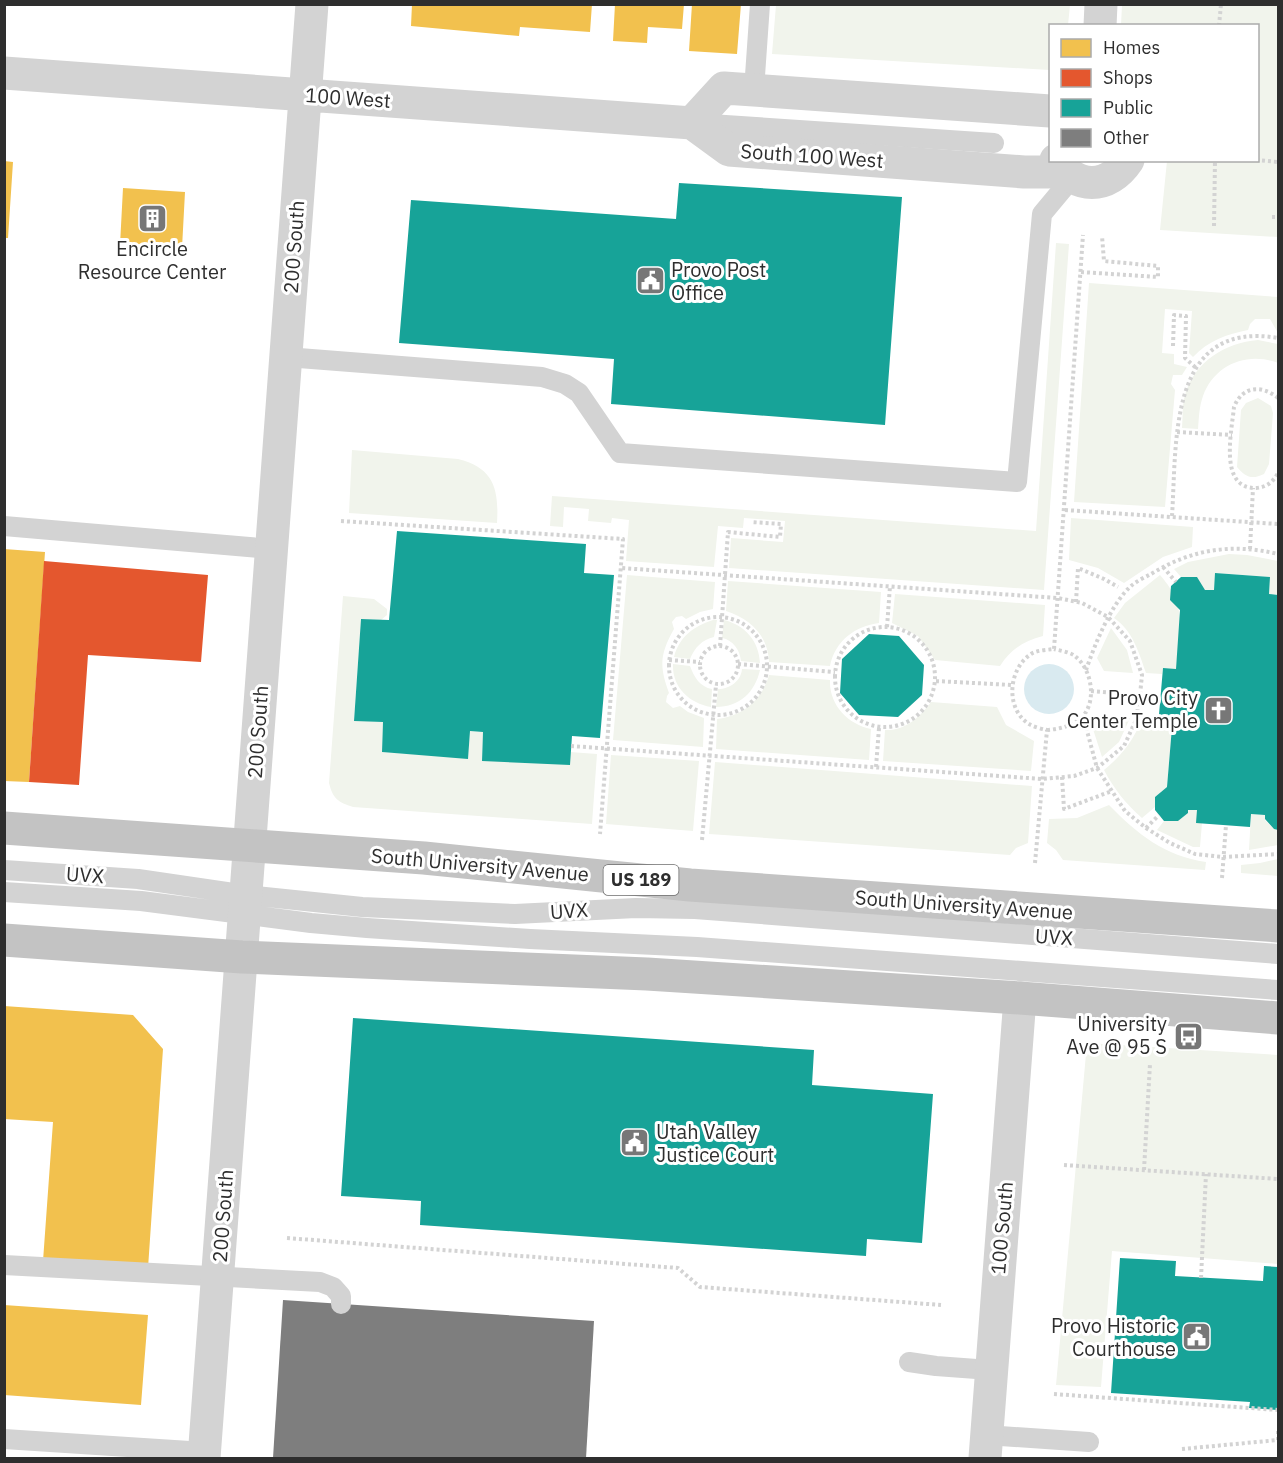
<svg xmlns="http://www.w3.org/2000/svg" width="1283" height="1463" font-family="'IBM Plex Sans',sans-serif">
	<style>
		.green { fill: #f1f4ec }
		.water { fill: #d9eaf0 }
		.homes { fill: #f2c14e }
		.shops { fill: #e4572e }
		.public { fill: #17a398 }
		.building { fill: #7e7e7e }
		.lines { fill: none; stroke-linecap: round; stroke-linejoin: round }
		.path { stroke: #d3d3d3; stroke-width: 4; stroke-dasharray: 3 3; stroke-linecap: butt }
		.service { stroke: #d3d3d3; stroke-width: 20 }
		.minor { stroke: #d3d3d3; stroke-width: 33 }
		.trunk { stroke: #c3c3c3; stroke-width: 33 }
		.labels { text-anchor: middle; stroke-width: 6; stroke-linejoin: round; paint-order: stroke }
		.shield { fill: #fff; stroke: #6d6d6d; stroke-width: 1.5 }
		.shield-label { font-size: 18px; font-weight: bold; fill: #2e2e2e }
		.street-label { font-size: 20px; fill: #2e2e2e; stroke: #fff }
		.poi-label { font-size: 20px; fill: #2e2e2e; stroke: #fff; text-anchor: end }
	</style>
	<rect width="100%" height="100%" fill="#fff"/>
	<!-- green -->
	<path class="green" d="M776,5V4L1070,5L1068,25L1050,26V70L772,54Z
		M1122,5H1278V237L1160,230L1167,161L1258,160V26L1121,25Z
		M1056,243L1069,244L1044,590L729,568L731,538L783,542L785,521L744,518L743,528L718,526L714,567L626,561L629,520L612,518L611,523L588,521L589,509L564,507L563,527L550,526L552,496L1036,531Z
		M1089,283L1278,297V333L1270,319H1255L1250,324L1248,330C1227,334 1208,341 1193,357L1189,353L1192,311L1165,309L1162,353L1174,354V364L1187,367L1182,375H1173L1171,384L1175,390L1165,507L1074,502Z
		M1258,340L1278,344V363C1247,351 1214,365 1203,396C1199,407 1199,418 1198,429L1182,428C1183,417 1182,405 1185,395C1195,361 1225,343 1258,340Z
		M1258,398L1271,406L1273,413L1269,464L1264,474C1252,480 1245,477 1237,467L1241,410L1246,403Z
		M352,450L458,459C494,468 499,489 497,523L349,513Z
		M1071,518L1193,527L1192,547L1163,557L1124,583L1098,568L1069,560Z
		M1229,554L1247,555L1278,561V595L1269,594L1270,577L1216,573L1214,590H1205L1197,578L1181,577L1174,569L1188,562Z
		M627,575L715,582L713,609L700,612L686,619L682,616L676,617L672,622L674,629C660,654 659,666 669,693L667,696L666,702L673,708L680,706L688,712L704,718L703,747L613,740Z
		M1160,575C1189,608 1179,629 1176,669L1163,668L1162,674L1146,673C1139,653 1133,631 1114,618L1125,603Z
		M728,581L881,592L879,623C855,626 835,641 830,666L769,662C768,635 750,619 726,611Z
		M895,594L1045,605L1043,636C1024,641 1011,649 1000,666L935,660L918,636L892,623Z
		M343,596L374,599L387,609V615L381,620L361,619L354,720L383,722L382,752L468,758L470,731L483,732L482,761L570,752L597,754L592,824L353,807C338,802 333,799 329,783Z
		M713,620H717L714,637C702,640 695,647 690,659L674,657C679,637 694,626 713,620Z
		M724,620C745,625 759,641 760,663L741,661C740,650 733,640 722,638Z
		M1111,628L1127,650L1133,673L1104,671L1097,658Z
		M673,664L690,666C694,677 700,687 712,689L711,707C689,703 672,687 673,664Z
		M742,669L760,670C755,692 740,707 716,707L718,689C730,689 741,681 742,669Z
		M769,675L830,680C829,705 848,724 871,729L869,760L716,749L717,719C743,716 762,700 769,675Z
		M931,702L997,707L1006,725L1034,741L1031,771L883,761L885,730C905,731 920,717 931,702Z
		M1100,715L1130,718L1119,742L1102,757L1092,726Z
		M1141,722L1158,723V726L1172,727L1167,787L1155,797V807L1142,818C1126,804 1114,789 1104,770C1121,756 1132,742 1141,722Z
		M611,755L699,761L693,831L606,824Z
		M715,762L1032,786L1028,843L1016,848L1010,855L709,834Z
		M1109,805C1137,834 1165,856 1206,862L1205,870L1063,860L1056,850L1047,843L1049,819L1077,818Z
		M1188,810H1197L1202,823L1200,847H1193L1157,830L1164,821H1178L1188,813Z
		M1251,814L1265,815V820L1274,829L1278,830V845L1249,850Z
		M1278,859V876L1241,873V865L1260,863Z
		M1087,1043L1278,1055V1264L1112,1251L1101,1387L1056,1385Z"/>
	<!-- water -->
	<path class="water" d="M1024 689a25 25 0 1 1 50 0a25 25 0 1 1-50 0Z"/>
	<!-- homes -->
	<path class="homes" d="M412,4H592L590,32L520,27L519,36L411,26Z
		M615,4H684L682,29L648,27L647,43L613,41Z
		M692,4H741L737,54L689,51Z
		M4,161L13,162L8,238H4Z
		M123,188L185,192L182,248L120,245Z
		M4,549L45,552L29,782L4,781Z
		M4,1006L133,1015L163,1049L148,1268L43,1261L53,1122L4,1119Z
		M4,1305L148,1315L141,1405L4,1395Z"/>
	<!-- shops -->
	<path class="shops" d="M44,561L208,575L201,662L88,655L79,785L29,782Z"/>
	<!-- public -->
	<path class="public" d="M679,183L902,197L885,425L611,404L614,359L399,343L411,200L676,219Z
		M397,531L586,544L584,573L614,575L600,738L572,736L570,765L482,761L483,732L470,731L468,759L382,752L383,722L354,721L361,619L389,620Z
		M1215,573L1270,577L1269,594L1278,595V830L1274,829L1265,819V815L1251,814L1250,827L1196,823L1197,810H1188V813L1178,821H1164L1155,810V797L1167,787L1172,727L1158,726L1163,668L1176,669L1180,610L1170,600L1171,586L1181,577H1197L1205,590H1214Z
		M869,634L899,636L924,665L922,695L898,717L859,715L840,693L842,659Z
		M353,1018L814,1050L812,1085L933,1094L922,1243L867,1239L866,1256L420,1225L421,1201L341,1196Z
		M1120,1258L1176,1261L1175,1276L1263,1281L1264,1266L1278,1267V1410L1249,1408L1250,1402L1111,1393Z"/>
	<!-- building -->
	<path class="building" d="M283,1300L594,1321L586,1458H273Z"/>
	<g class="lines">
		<!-- path -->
		<path class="path" d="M1219,26L1221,4
			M1256,160L1278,162
			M1272,217H1278
			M1214,226L1215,160
			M1081,272L1158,277V266L1104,261L1102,236
			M1173,346L1174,315L1186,316L1185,358L1196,368
			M1278,398C1262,385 1243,385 1234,407C1232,430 1218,489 1256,488C1267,487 1273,482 1278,473
			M1177,432L1232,435
			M1065,510L1278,524
			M1172,516C1177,443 1167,319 1278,338
			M341,521L623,539L600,834
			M1250,549L1253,488
			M1163,567L1176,582
			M1076,602L1078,568L1104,579L1118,587
			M669 666a49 49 0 1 1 98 0a49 49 0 1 1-98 0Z
			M835 677a50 50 0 1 1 100 0a50 50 0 1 1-100 0Z
			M887,627L890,586
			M700 665a19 19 0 1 1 38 0a19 19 0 1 1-38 0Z
			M720,646L728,532L780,537L781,524L751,522
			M669,660L700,662
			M738,664L835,672
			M1086,670C1095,644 1111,604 1131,586C1137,581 1145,577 1151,574C1192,549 1232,543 1278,554
			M936,681L1012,685
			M1091,691L1161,697
			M1083,716L1097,768L1125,811L1146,828L1170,843L1195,854L1223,857L1278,854
			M1047,730C1060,729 1072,726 1082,717C1097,702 1092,670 1076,657C1071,652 1061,651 1054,649
			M571,746L1042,779L1074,776L1097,768L1124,746L1136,720L1140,695L1142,675L1130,641L1108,617L1082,603L1058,598L621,568
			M876,767L879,728
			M1062,777L1064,809L1112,791
			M1146,828L1159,815
			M702,840L716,685
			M1035,863L1047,730C1042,729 1034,727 1029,724C1005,709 1008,669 1031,654C1037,650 1047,650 1054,649L1083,235
			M1222,878L1226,825
			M1064,1165L1278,1179
			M1144,1170L1150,1064
			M287,1238L678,1268L700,1287L941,1305
			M1201,1278L1206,1174
			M1054,1394L1278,1410
			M1278,1440V1428
			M1182,1449L1278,1440"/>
		<!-- service -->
		<path class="service" d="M754,90L760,4
			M695,123L994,143
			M286,357L542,377L565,384L579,393L620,453L1017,482L1042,214L1072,178
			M4,526L272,549
			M4,870L138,879L247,895L362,907L515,914L636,908L695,909L1278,954
			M4,892L141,901L311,923L367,928L530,939L697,947L1278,990
			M4,1265L320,1282L333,1287L341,1296V1304
			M909,1362L936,1366L990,1370
			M986,1435L1089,1442
			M4,1439L205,1452"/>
		<!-- minor -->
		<path class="minor" d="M1100,26L1101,4
			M4,73L692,123
			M692,123L729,150L1024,172H1063
			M692,123L724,88L1050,111
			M1056,160C1076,190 1108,190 1128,160
			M204,1458L312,4
			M985,1458L1020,998"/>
		<!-- trunk -->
		<path class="trunk" d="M4,828L424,858L690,885L1278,926
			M4,940L242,957L647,974L1020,998L1278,1018"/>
	</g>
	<!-- icons -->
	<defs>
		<symbol id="building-square" viewBox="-11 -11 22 22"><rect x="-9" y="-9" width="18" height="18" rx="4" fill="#777" stroke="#fff"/><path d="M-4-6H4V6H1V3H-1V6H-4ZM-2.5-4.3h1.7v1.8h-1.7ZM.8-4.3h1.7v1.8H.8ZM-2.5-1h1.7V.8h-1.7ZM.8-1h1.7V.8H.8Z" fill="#fff"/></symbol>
		<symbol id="civic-square" viewBox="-11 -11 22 22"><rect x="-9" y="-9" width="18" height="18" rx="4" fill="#777" stroke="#fff"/><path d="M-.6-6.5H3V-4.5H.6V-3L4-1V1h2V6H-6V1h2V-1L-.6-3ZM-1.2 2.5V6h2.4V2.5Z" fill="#fff"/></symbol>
		<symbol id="church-square" viewBox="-11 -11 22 22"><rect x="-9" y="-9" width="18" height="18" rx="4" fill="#777" stroke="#fff"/><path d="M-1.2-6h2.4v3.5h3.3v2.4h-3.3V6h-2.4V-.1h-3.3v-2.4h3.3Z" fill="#fff"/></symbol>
		<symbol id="bus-square" viewBox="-11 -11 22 22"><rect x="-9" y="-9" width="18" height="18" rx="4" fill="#777" stroke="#fff"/><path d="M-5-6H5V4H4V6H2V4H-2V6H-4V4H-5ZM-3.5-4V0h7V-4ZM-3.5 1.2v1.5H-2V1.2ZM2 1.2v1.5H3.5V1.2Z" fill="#fff"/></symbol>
	</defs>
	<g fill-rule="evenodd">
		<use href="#building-square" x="136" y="202" width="33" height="33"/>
		<use href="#civic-square" x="634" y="264" width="33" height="33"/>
		<use href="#church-square" x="1202" y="694" width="33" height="33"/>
		<use href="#bus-square" x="1172" y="1020" width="33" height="33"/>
		<use href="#civic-square" x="618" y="1126" width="33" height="33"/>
		<use href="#civic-square" x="1180" y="1320" width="33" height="33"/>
	</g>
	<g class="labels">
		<!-- shield labels -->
		<rect class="shield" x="603.5" y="865" width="75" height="30" rx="4.5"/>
		<g class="shield-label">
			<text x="641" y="886">US 189</text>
		</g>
		<!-- street labels -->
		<g class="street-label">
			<text transform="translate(348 98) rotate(4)" y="7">100 West</text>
			<text transform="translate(812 156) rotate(4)" y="7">South 100 West</text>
			<text transform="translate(294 247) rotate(-86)" y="7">200 South</text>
			<text transform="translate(258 732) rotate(-86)" y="7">200 South</text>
			<text transform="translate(480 865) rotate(5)" y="7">South University Avenue</text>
			<text transform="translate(85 875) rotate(4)" y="7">UVX</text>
			<text transform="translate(964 905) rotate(4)" y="7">South University Avenue</text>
			<text transform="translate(569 911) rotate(-4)" y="7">UVX</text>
			<text transform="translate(1054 937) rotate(4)" y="7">UVX</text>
			<text transform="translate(223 1216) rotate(-86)" y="7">200 South</text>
			<text transform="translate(1002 1228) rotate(-85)" y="7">100 South</text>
		</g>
		<!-- poi labels -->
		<g class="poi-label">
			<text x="152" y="256" text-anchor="middle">Encircle<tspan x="152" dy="23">Resource Center</tspan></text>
			<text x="671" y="277" text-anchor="start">Provo Post<tspan x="671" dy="23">Office</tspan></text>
			<text x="1198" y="705">Provo City<tspan x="1198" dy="23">Center Temple</tspan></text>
			<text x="1167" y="1031">University<tspan x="1167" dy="23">Ave @ 95 S</tspan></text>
			<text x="656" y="1139" text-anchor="start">Utah Valley<tspan x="656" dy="23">Justice Court</tspan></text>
			<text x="1176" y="1333">Provo Historic<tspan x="1176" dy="23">Courthouse</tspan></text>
		</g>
	</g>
	<!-- border -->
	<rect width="1283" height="1463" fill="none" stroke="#2e2e2e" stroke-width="12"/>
	<!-- legend -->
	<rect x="1049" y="24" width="210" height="138" fill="#ffffff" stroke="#ababab" stroke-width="1.5"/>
	<rect x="1061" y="39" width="30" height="18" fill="#f2c14e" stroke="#ababab" stroke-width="1.5"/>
	<text x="1103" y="54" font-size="18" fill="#2e2e2e">Homes</text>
	<rect x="1061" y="69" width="30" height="18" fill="#e4572e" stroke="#ababab" stroke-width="1.5"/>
	<text x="1103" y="84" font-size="18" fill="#2e2e2e">Shops</text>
	<rect x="1061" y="99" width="30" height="18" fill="#17a398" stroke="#ababab" stroke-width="1.5"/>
	<text x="1103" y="114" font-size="18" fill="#2e2e2e">Public</text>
	<rect x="1061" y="129" width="30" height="18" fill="#7e7e7e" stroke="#ababab" stroke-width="1.5"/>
	<text x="1103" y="144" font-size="18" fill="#2e2e2e">Other</text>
</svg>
